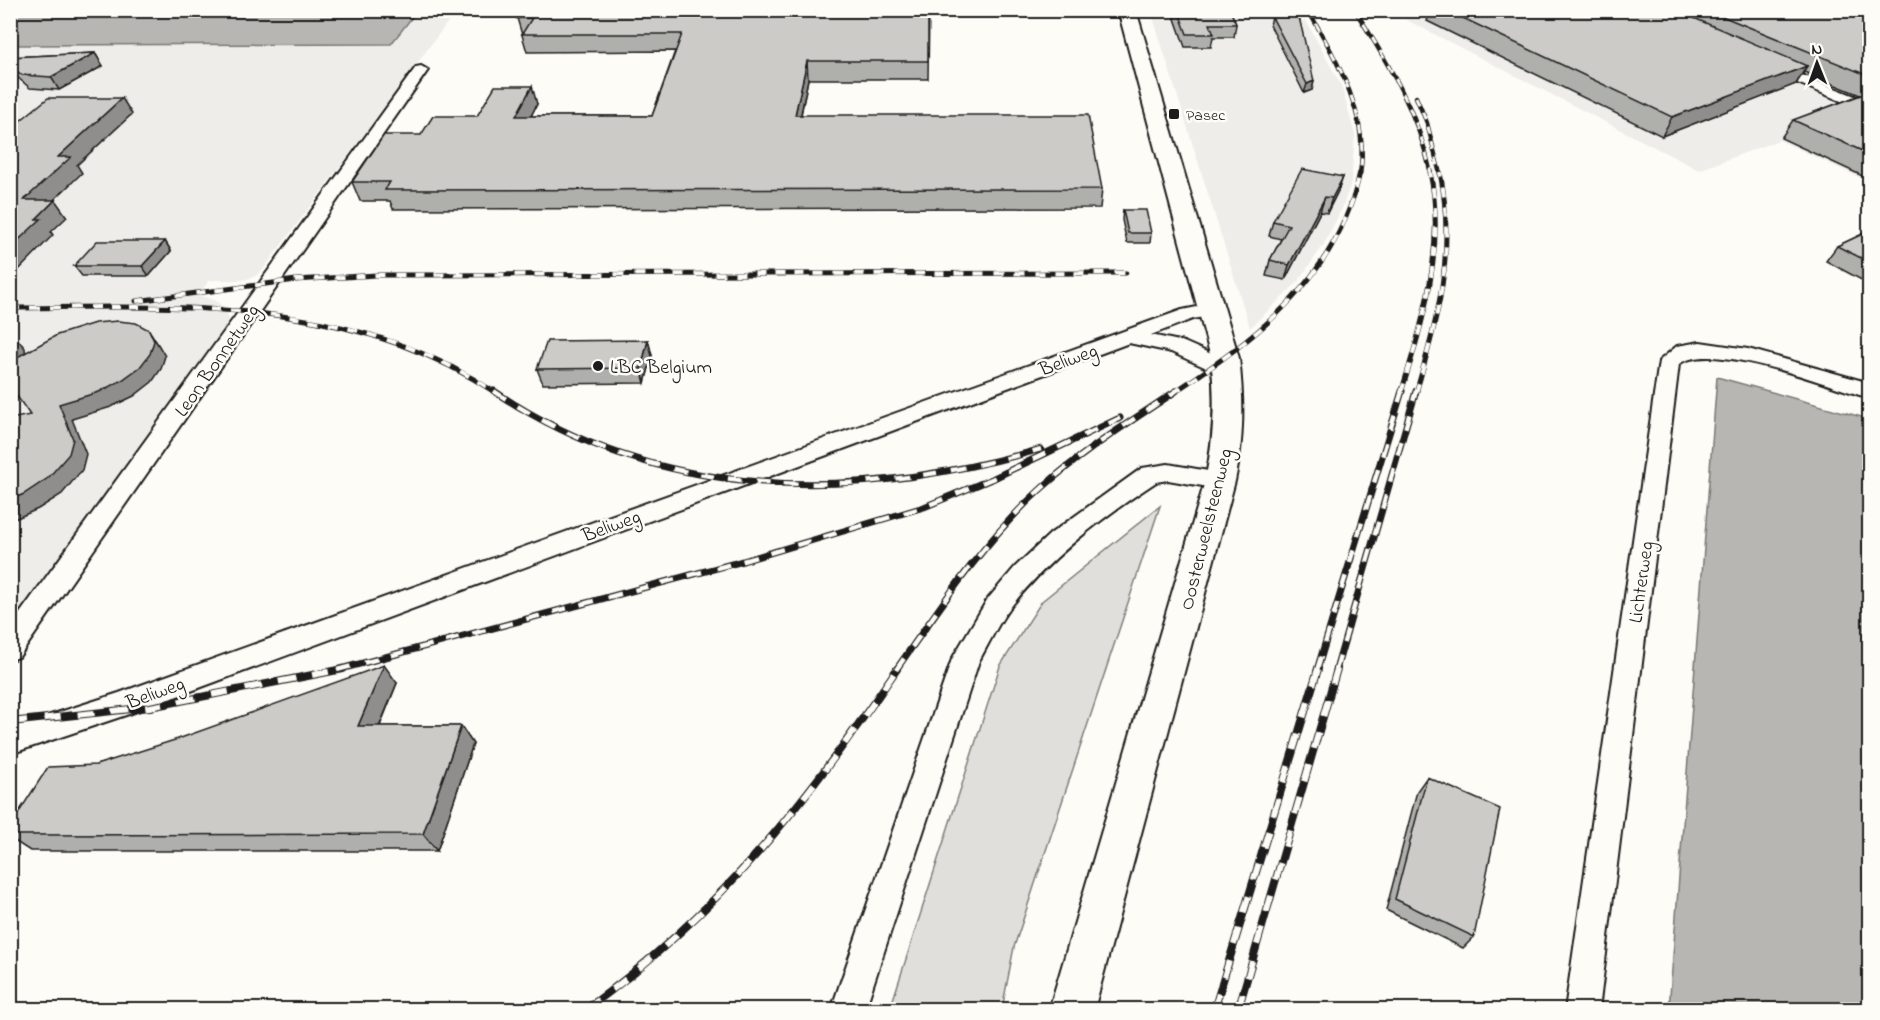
<svg xmlns="http://www.w3.org/2000/svg" width="1880" height="1020" font-family="'Indie Flower',sans-serif">
	<style>
		.built { fill: #eeede9 }
		.green { fill: #e0dfdb; stroke: #7e7e7c; stroke-width: 1.5 }
		.water { fill: #b7b6b2; stroke: #797876; stroke-width: 1.5 }
		.lines { fill: none; stroke-linecap: round; stroke-linejoin: round }
		.minor-casing { stroke: #1c1c1c; stroke-width: 4 }
		.major-casing { stroke: #1c1c1c; stroke-width: 4 }
		.minor { fill: #fdfcf7; fill-rule: evenodd }
		.major { fill: #fdfcf7; fill-rule: evenodd }
		.rail-far3-casing { stroke: #1c1c1c; stroke-width: 4.5 }
		.rail-far2-casing { stroke: #1c1c1c; stroke-width: 5 }
		.rail-far1-casing { stroke: #1c1c1c; stroke-width: 7 }
		.rail-casing { stroke: #1c1c1c; stroke-width: 8 }
		.rail-far3 { stroke: #fdfcf7; stroke-width: 3; stroke-dasharray: 8; stroke-linecap: butt }
		.rail-far2 { stroke: #fdfcf7; stroke-width: 4; stroke-dasharray: 10; stroke-linecap: butt }
		.rail-far1 { stroke: #fdfcf7; stroke-width: 4.5; stroke-dasharray: 14; stroke-linecap: butt }
		.rail { stroke: #fdfcf7; stroke-width: 6; stroke-dasharray: 17; stroke-linecap: butt }
		.wall { fill: #afafac; stroke: #1c1c1c; stroke-width: 1.5 }
		.shaded-wall { fill: #8f8e8c; stroke: #1c1c1c; stroke-width: 1.5 }
		.building { fill: #cccbc8; stroke: #1c1c1c; stroke-width: 1.5 }
		.poi-dot { fill: #1c1c1c; stroke: #fdfcf7; stroke-width: 2 }
		.labels { text-anchor: middle; stroke-width: 5; stroke-linejoin: round; paint-order: stroke }
		.far-poi-label { font-size: 16px; fill: #1c1c1c; stroke: #fdfcf7; text-anchor: start }
		.street-label { font-size: 20px; fill: #1c1c1c; stroke: #fdfcf7 }
		.poi-label { font-size: 20px; fill: #1c1c1c; stroke: #fdfcf7; text-anchor: start }
	</style>
	<rect width="100%" height="100%" fill="#fdfcf7"/>
	<filter id="ink" filterUnits="userSpaceOnUse"><feTurbulence type="fractalNoise" baseFrequency=".0167" numOctaves="2"/><feDisplacementMap in="SourceGraphic" scale="12" xChannelSelector="R" yChannelSelector="G"/><feConvolveMatrix kernelMatrix="1 2 1 2 8 2 1 2 1" color-interpolation-filters="sRGB"/></filter>
	<g filter="url(#ink)">
		<!-- built -->
		<path class="built" d="M417,11H456L262,271L254,277L242,280H210L198,295L216,301L225,308L231,324L11,625V45L390,44Z
			M1151,11H1290L1295,21H1306L1341,85L1355,135L1351,182L1343,206L1323,246L1296,284L1250,328Z
			M1389,11H1869V182L1779,140L1699,170Z"/>
		<!-- green -->
		<path class="green" d="M1160,506L1014,947L1002,1009H890L1000,666L1042,601Z"/>
		<!-- water -->
		<path class="water" d="M10,11L11,10L417,11L391,44L11,45Z
			M1717,377L1869,419V1009H1669Z"/>
		<g class="lines">
			<defs>
				<path id="minor" d="M1769,62L1870,102V113L1764,69L1762,66Z
					M421,66L428,70L19,657L10,660V627L416,67Z
					M1212,304L1219,306L1222,310L1219,314L1193,319L1151,335L1184,342L1234,364L1238,369L1234,374H1220L1171,352L1129,343L129,714L10,754V728L119,693L1182,310Z
					M1700,342L1748,349L1870,383V398C1829,387 1712,339 1679,364L1599,1010H1565L1659,361L1677,346Z
					M1168,464L1220,473L1228,475L1232,481L1228,487L1220,489L1168,480L1156,482C1101,518 1046,560 1006,613C996,628 988,645 979,661L865,1010H831L952,659L987,600L1015,567L1050,534L1142,468Z"/>
				<path id="major" d="M1118,10H1136L1239,358C1244,401 1244,439 1235,481L1094,1010H1049L1205,481C1214,439 1216,401 1211,358Z"/>
			</defs>
			<!-- minor casing -->
			<use href="#minor" class="minor-casing"/>
			<!-- major casing -->
			<use href="#major" class="major-casing"/>
			<!-- minor -->
			<use href="#minor" class="minor"/>
			<!-- major -->
			<use href="#major" class="major"/>
			<defs>
				<path id="rail-far3" d="M1308,10C1336,59 1370,115 1360,174
					M1355,10C1388,63 1418,112 1431,174
					M1416,97L1427,123L1440,174"/>
				<path id="rail-far2" d="M136,301L296,280L377,275L1126,273
					M10,308C178,307 350,295 496,393
					M1173,393C1258,337 1338,277 1360,172
					M1401,393C1423,322 1446,247 1430,172
					M1416,393C1438,316 1456,253 1440,172"/>
				<path id="rail-far1" d="M494,391C659,503 855,502 1041,449
					M337,670L743,561L924,507L994,478L1120,418
					M896,670C940,607 985,539 1042,488C1083,451 1130,422 1176,391
					M1317,670L1402,391
					M1336,670L1416,391"/>
				<path id="rail" d="M10,722L150,707L343,669
					M585,1010C720,912 804,805 897,669
					M1214,1010L1318,669
					M1238,1010L1337,669"/>
			</defs>
			<!-- rail-far3 casing -->
			<use href="#rail-far3" class="rail-far3-casing"/>
			<!-- rail-far2 casing -->
			<use href="#rail-far2" class="rail-far2-casing"/>
			<!-- rail-far1 casing -->
			<use href="#rail-far1" class="rail-far1-casing"/>
			<!-- rail casing -->
			<use href="#rail" class="rail-casing"/>
			<!-- rail-far3 -->
			<use href="#rail-far3" class="rail-far3"/>
			<!-- rail-far2 -->
			<use href="#rail-far2" class="rail-far2"/>
			<!-- rail-far1 -->
			<use href="#rail-far1" class="rail-far1"/>
			<!-- rail -->
			<use href="#rail" class="rail"/>
		</g>
		<!-- wall -->
		<path class="wall" d="M929,10L928,79H808L801,115L1102,189L1100,208L393,209L390,201H360L352,182L421,135L477,116L537,104L531,116H652L675,51L527,52L517,18Z
			M1165,10H1230L1236,24L1234,37H1213L1211,47H1185L1173,13H1166Z
			M1431,10H1869V179L1781,138L1793,120L1860,95L1804,72L1796,84L1662,136L1427,21Z
			M1272,17L1314,81L1312,90L1304,93L1270,25Z
			M95,53L103,66L59,90L30,88L10,71V57Z
			M1343,177L1338,191L1327,213L1320,212L1285,280L1266,276L1270,260L1281,239L1269,236L1273,221Z
			M1123,210L1151,233L1150,243H1127L1122,220Z
			M1869,231V284L1826,261L1837,246Z
			M165,241L171,251L149,276H82L74,266Z
			M648,340L652,356L645,383L543,384L537,369Z
			M397,683L380,726H461L473,744L437,851H30L10,838V826L96,765Z
			M1427,777L1474,937L1463,948L1386,910L1417,791Z"/>
		<!-- shaded-wall -->
		<path class="shaded-wall" d="M95,53L103,66L59,90L51,77Z
			M807,61L808,79L797,134L795,115Z
			M1807,66L1796,84L1662,136L1672,117Z
			M1314,81L1312,90L1304,93L1307,84Z
			M532,86L537,104L522,134L516,116Z
			M122,98L132,114L77,165L82,173L36,217L24,200L58,157Z
			M1343,177L1338,191L1327,213L1332,198Z
			M1325,197L1320,212L1285,280L1289,265Z
			M55,200L67,217L51,232L53,235L12,277L10,275V248L36,219Z
			M165,241L171,251L149,276L142,266Z
			M149,330L159,346L165,356L161,369L152,382L134,396L111,407L72,419L86,454L82,470L62,494L38,509L10,521V500L59,404Z
			M12,333L25,348L27,374L14,359Z
			M648,340L652,356L645,383L641,368Z
			M384,665L397,683L372,744L358,726Z
			M461,726L473,744L437,851L423,834Z"/>
		<!-- building -->
		<path class="building" d="M522,10H928V61H807L795,115H1088L1102,189L385,190L390,182H352L384,135H421L433,116H477L495,86H532L516,116H652L682,34H522L532,18H517Z
			M1178,10H1230L1236,24H1210L1214,34H1187Z
			M1446,10H1675L1807,66L1672,117Z
			M1707,10H1869V76Z
			M1272,17H1299L1314,81L1307,84Z
			M95,53L51,77L22,75L10,66V57Z
			M1869,92V154L1793,120Z
			M48,98H122L58,157H71L24,200H55L36,219H41L10,248V129Z
			M1302,169L1343,177L1332,198L1325,197L1289,265L1270,260L1289,225L1273,221Z
			M1123,210H1146L1151,233H1128Z
			M1869,231V262L1837,246Z
			M97,241H165L142,266H74Z
			M118,321L136,323L149,330L154,341L150,354L140,367L122,380L99,392L59,404L73,439L69,454L48,478L24,494L10,500V419L30,415L10,386V332L12,333L14,359L57,335L95,323Z
			M648,340L641,368L537,369L547,341Z
			M384,665L358,726H461L423,834L10,835V826L48,767L96,765L178,739Z
			M1427,777L1500,809L1474,937L1395,899Z"/>
	</g>
	<!-- markers -->
	<g class="poi-dot">
		<rect x="1168" y="108" width="12" height="12" rx="3"/>
		<circle cx="598" cy="366" r="6"/>
	</g>
	<g class="labels">
		<!-- far-poi labels -->
		<g class="far-poi-label">
			<text x="1186" y="120">Pasec</text>
		</g>
		<!-- street labels -->
		<g class="street-label">
			<text transform="translate(1068 359) rotate(-20)" y="7">Beliweg</text>
			<text transform="translate(216 360) rotate(-55)" y="7">Leon Bonnetweg</text>
			<text transform="translate(611 525) rotate(-20)" y="7">Beliweg</text>
			<text transform="translate(1205 529) rotate(-76)" y="7">Oosterweelsteenweg</text>
			<text transform="translate(1640 582) rotate(-82)" y="7">Lichterweg</text>
			<text transform="translate(155 692) rotate(-20)" y="7">Beliweg</text>
		</g>
		<!-- poi labels -->
		<g class="poi-label">
			<text x="610" y="373">LBC Belgium</text>
		</g>
	</g>
	<!-- margin -->
	<rect width="1880" height="1020" fill="none" stroke="#fdfcf7" stroke-width="36"/>
	<rect x="18" y="18" width="1844" height="984" fill="none" stroke="#1c1c1c" stroke-width="2" filter="url(#ink)"/>
	<!-- north arrow -->
	<g transform="translate(1817 63) rotate(359)" stroke="#fdfcf7" stroke-width="4.5" paint-order="stroke">
	<path d="M0-4.5L10 22L0 15L-10 22Z" fill="#1c1c1c"/>
	<text y="-9" font-size="16" font-weight="bold" text-anchor="middle" fill="#1c1c1c">N</text>
	</g>
</svg>
